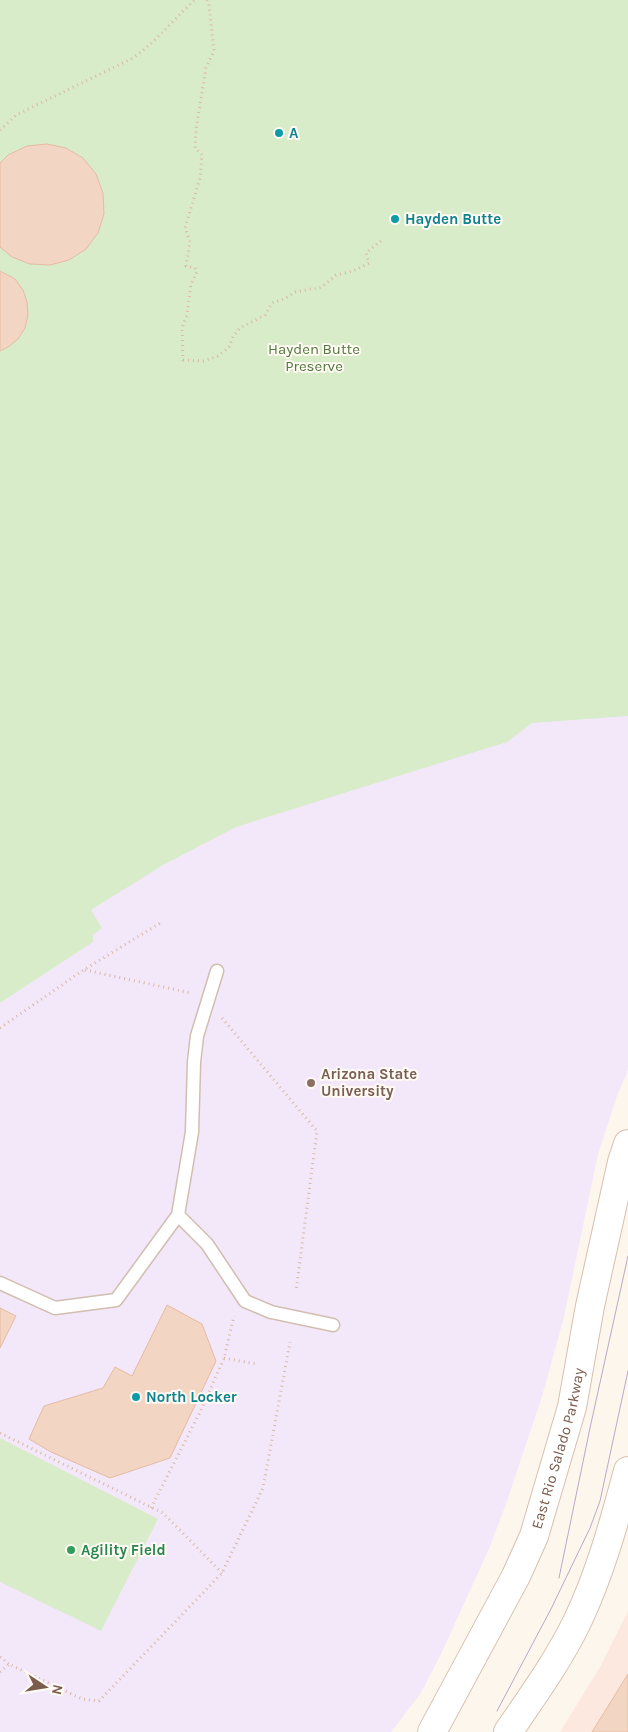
<svg xmlns="http://www.w3.org/2000/svg" width="628" height="1732" font-family="Karla,sans-serif">
	<style>
		.commercial { fill: #fde8e0 }
		.education { fill: #f3e8fa }
		.green { fill: #d8ecc9 }
		.building { fill: #f3d5c3; stroke: #e6bba3 }
		.lines { fill: none; stroke-linecap: round; stroke-linejoin: round }
		.service-casing { stroke: #d1beb0; stroke-width: 15 }
		.secondary-casing { stroke: #d6c0b0; stroke-width: 30 }
		.path { stroke: #d9b8a5; stroke-width: 3; stroke-dasharray: 1 4; stroke-linecap: butt }
		.service { stroke: #fff; stroke-width: 12 }
		.secondary { stroke: #fff; stroke-width: 28 }
		.tram { stroke: #b9a8c9; stroke-width: 1 }
		.culture-dot { fill: #0f9aa8; stroke: #fffaf3; stroke-width: 2 }
		.education-dot { fill: #8d6e63; stroke: #fffaf3; stroke-width: 2 }
		.leisure-dot { fill: #2e9e5b; stroke: #fffaf3; stroke-width: 2 }
		.labels { text-anchor: middle; stroke-width: 4; stroke-linejoin: round; paint-order: stroke }
		.culture-label { font-size: 15px; font-weight: bold; fill: #0d838f; stroke: #fffaf3; text-anchor: start }
		.park-label { font-size: 15px; fill: #537a41; stroke: #fffaf3 }
		.education-label { font-size: 15px; font-weight: bold; fill: #785e54; stroke: #fffaf3; text-anchor: start }
		.street-label { font-size: 15px; fill: #7a5c4d; stroke: #fffaf3 }
		.leisure-label { font-size: 15px; font-weight: bold; fill: #27864d; stroke: #fffaf3; text-anchor: start }
	</style>
	<rect width="100%" height="100%" fill="#fdf6ec"/>
	<!-- commercial -->
	<path class="commercial" d="M628,1611V1732H560L600,1667Z"/>
	<!-- education -->
	<path class="education" d="M0,441L628,576V1070L617,1096L598,1154L564,1317L541,1400L506,1504L489,1549L441,1654L421,1693L391,1732H0Z"/>
	<!-- green -->
	<path class="green" d="M0,0H628V716L532,723L507,742L236,827L163,865L91,910L102,928L93,935V942L0,1003Z
		M0,1438L158,1519L101,1631L0,1582Z"/>
	<!-- building -->
	<path class="building" d="M47,144L66,148L83,158L96,174L103,193L104,214L98,233L86,249L69,260L50,265L30,264L12,257L0,247V163L8,155L27,146Z
		M0,271L15,279L23,290L27,302L28,315L25,328L18,339L8,347L0,351Z
		M167,1305L202,1324L216,1361L170,1458L110,1478L51,1452L29,1439L44,1406L103,1388L115,1367L132,1376Z
		M0,1308L16,1316L0,1348Z
		M628,1674V1732H592Z"/>
	<g class="lines">
		<defs>
			<path id="service" d="M178,1215L207,1244L245,1301L271,1312L333,1325
				M0,1283L55,1308L116,1300L178,1215L192,1132L194,1062L197,1036L217,971"/>
			<g id="secondary">
				<path id="s1" d="M432,1732L516,1576L534,1536L572,1407L590,1306L622,1162L628,1144"/>
				<path d="M508,1732C532,1697 558,1661 577,1622C600,1574 614,1523 628,1471"/>
			</g>
		</defs>
		<!-- service casing -->
		<use href="#service" class="service-casing"/>
		<!-- secondary casing -->
		<use href="#secondary" class="secondary-casing"/>
		<!-- path -->
		<path class="path" d="M207,0L209,4L214,51L206,68L196,129L195,148L202,155L200,178L185,228L190,242L186,266L195,268L197,272L191,284L187,315L182,328L183,360L203,361L218,356L229,347L233,337L240,328L265,315L272,303L284,299L295,292L322,287L336,275L353,271L369,263L366,253L382,240
			M0,130L16,115L131,59C156,43 173,19 195,0
			M85,970L191,993
			M222,1018L317,1131L296,1291
			M0,1028L82,971L162,922
			M224,1358L257,1364
			M0,1433L163,1513L222,1573
			M151,1508L200,1412L224,1358L234,1316
			M0,1657L9,1664
			M0,1672L9,1664L82,1699L99,1701L222,1573L263,1488L290,1342"/>
		<!-- service -->
		<use href="#service" class="service"/>
		<!-- secondary -->
		<use href="#secondary" class="secondary"/>
		<!-- tram -->
		<path class="tram" d="M559,1578L590,1428L628,1256
			M497,1711L551,1609L590,1528L600,1501L628,1371"/>
	</g>
	<!-- markers -->
	<g class="culture-dot">
		<circle cx="279" cy="133" r="5"/>
		<circle cx="395" cy="219" r="5"/>
		<circle cx="136" cy="1397" r="5"/>
	</g>
	<circle class="education-dot" cx="311" cy="1083" r="5"/>
	<circle class="leisure-dot" cx="71" cy="1550" r="5"/>
	<g class="labels">
		<!-- culture labels -->
		<g class="culture-label">
			<text x="289" y="138">A</text>
			<text x="405" y="224">Hayden Butte</text>
			<text x="146" y="1402">North Locker</text>
		</g>
		<!-- park labels -->
		<g class="park-label">
			<text x="314" y="354">Hayden Butte<tspan x="314" dy="17">Preserve</tspan></text>
		</g>
		<!-- education labels -->
		<g class="education-label">
			<text x="321" y="1079">Arizona State<tspan x="321" dy="17">University</tspan></text>
		</g>
		<!-- street labels -->
		<g class="street-label">
			<text dy="5" stroke="none"><textPath href="#s1" startOffset="312">East Rio Salado Parkway</textPath></text>
		</g>
		<!-- leisure labels -->
		<g class="leisure-label">
			<text x="81" y="1555">Agility Field</text>
		</g>
	</g>
	<!-- north arrow -->
	<g transform="translate(45 1687) rotate(102)" stroke="#fffaf3" stroke-width="4" paint-order="stroke">
	<path d="M0-4L9 19L0 12L-9 19Z" fill="#7a5c4d"/>
	<text y="-8" font-size="14" font-weight="bold" text-anchor="middle" fill="#7a5c4d">N</text>
	</g>
</svg>
